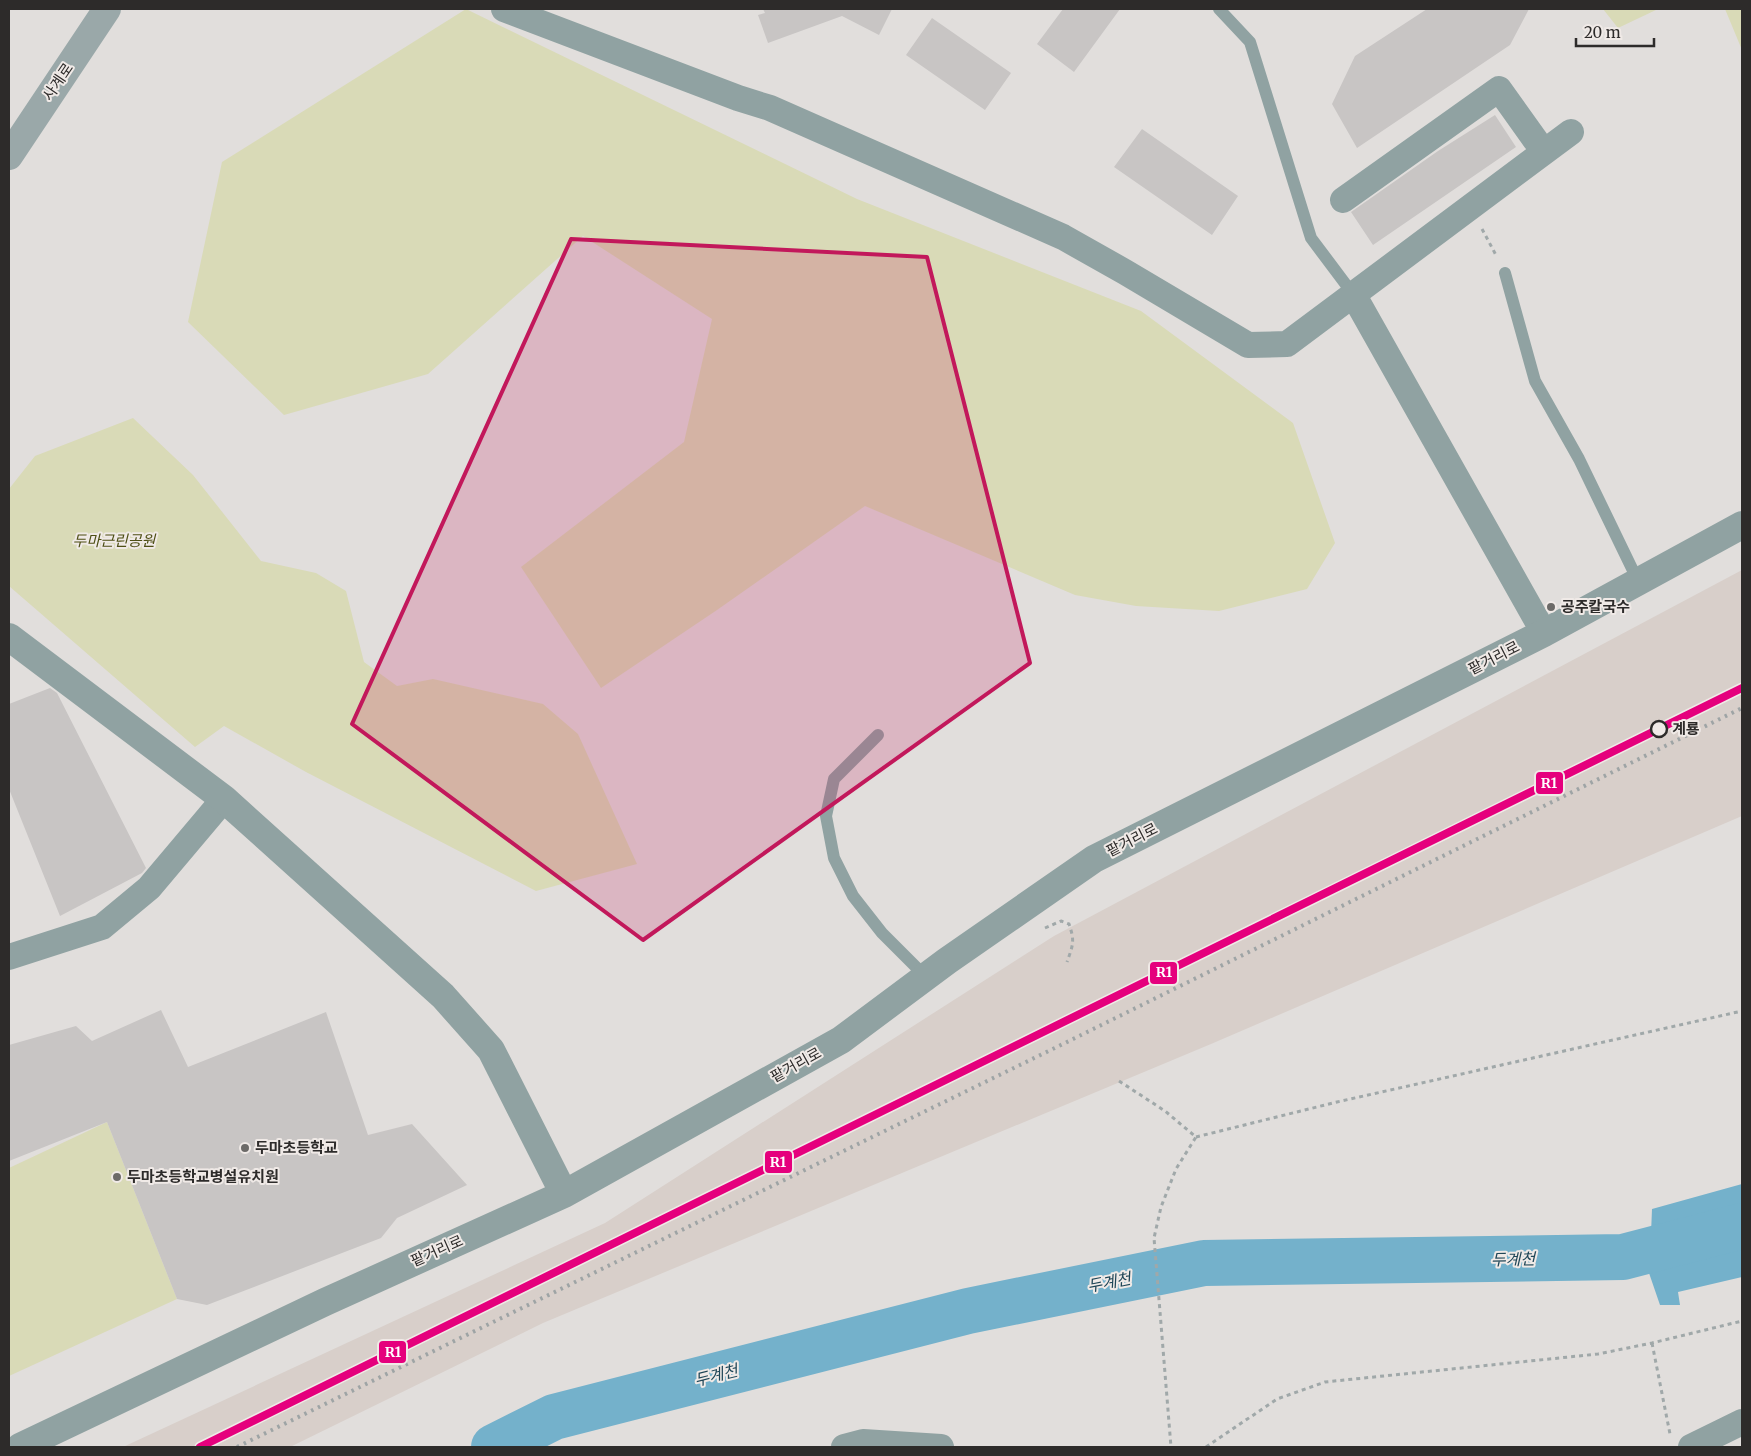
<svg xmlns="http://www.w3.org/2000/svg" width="1751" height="1456" font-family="Merriweather,'Noto Sans KR',serif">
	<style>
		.built { fill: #d8cfca }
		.green { fill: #d9dab7 }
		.water { fill: #74b1cb }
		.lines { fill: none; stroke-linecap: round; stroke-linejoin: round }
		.river { stroke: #74b1cb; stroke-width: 46 }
		.building { fill: #c8c5c4 }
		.path { stroke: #a0a8a9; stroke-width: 3; stroke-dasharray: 4 4; stroke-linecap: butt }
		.service { stroke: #90a2a2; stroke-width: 12 }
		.minor { stroke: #90a2a2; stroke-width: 26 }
		.tertiary { stroke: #90a2a2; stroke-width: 28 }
		.secondary { stroke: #9aa8a9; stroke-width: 28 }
		.rail { stroke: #9ea4a5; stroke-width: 4; stroke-dasharray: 2.5 5; stroke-linecap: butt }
		.rail-1-casing { stroke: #f0eae7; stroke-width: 11 }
		.rail-1 { stroke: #e5007d; stroke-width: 8 }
		.marked { fill: #c2185b; fill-opacity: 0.2; stroke: #c2185b; stroke-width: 4; stroke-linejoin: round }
		.poi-dot { fill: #6c6a68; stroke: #f0eae7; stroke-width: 2 }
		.stop-dot { fill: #f0eae7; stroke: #2d2b2a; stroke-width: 2.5 }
		.labels { text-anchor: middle; stroke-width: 4; stroke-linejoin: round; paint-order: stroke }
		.street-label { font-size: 15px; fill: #2d2b2a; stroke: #f0eae7 }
		.park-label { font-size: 15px; font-style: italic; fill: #4e4f15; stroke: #f0eae7 }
		.poi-label { font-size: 15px; font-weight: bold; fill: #2d2b2a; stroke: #f0eae7; text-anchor: start }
		.stop-label { font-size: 15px; font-weight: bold; fill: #2d2b2a; stroke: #f0eae7; text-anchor: start }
		.water-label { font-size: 16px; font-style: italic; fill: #1f4657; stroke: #f0eae7 }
		.line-badge { stroke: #f0eae7; stroke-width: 2 }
		.badge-label { font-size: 14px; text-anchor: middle; font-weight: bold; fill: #fff }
	</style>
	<rect width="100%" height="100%" fill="#e1dedc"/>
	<!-- built -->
	<path class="built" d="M1742,570V816L1211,1044L543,1323L290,1447H123L605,1223L1054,936Z"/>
	<!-- green -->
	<path class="green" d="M466,9L857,199L1141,311L1293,423L1335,543L1307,589L1219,611L1136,606L1075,595L865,506L717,610L601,688L521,567L684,442L712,319L583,236L428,374L284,415L188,322L222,162Z
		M1603,9H1658L1618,28Z
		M1725,9H1742V50Z
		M133,418L193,475L261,561L316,573L346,591L364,662L397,686L433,679L543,704L578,734L637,864L536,891L306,772L224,726L195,747L9,586V489L35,456Z
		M107,1122L177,1299L9,1376V1168Z"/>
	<!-- water -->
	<path class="water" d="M1742,1184V1277L1678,1292L1680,1305H1660L1649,1273L1623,1272V1257L1619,1243L1651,1234L1652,1209Z"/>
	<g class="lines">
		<!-- river -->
		<path class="river" d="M494,1447L554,1417L968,1311L1204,1263L1623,1257L1742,1226"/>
	</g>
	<!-- building -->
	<path class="building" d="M763,9H892L879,35L842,16L768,43L758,15L765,13Z
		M1063,9H1120L1074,72L1037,44Z
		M1427,9H1529L1510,45L1357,148L1332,104L1355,56Z
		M932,18L1011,73L985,110L906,55Z
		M1495,115L1516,147L1373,245L1351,212L1438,151Z
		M1142,129L1238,196L1212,235L1114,167Z
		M50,688L57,693L146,868L142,873L60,916L9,789V704Z
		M161,1010L188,1067L326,1012L368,1135L412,1124L467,1185L397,1218L381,1238L207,1305L177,1299L107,1122L9,1161V1045L76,1026L92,1041Z"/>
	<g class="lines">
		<!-- path -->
		<path class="path" d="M1482,229L1497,257
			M1045,928L1061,921L1069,924C1075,941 1073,945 1067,962
			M1119,1081L1165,1111L1196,1137L1176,1169L1161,1207L1154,1238L1171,1447
			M1196,1137L1337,1102L1742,1011
			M1652,1343L1670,1434
			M1206,1447L1277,1399L1325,1382L1598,1354L1652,1343L1742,1321"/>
		<!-- service -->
		<path class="service" d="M1219,9L1250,42L1311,238L1353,294
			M1505,273L1535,381L1579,459L1639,583
			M878,735L834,779L826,816L834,858L853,896L882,933L926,977"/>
		<!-- minor -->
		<path class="minor" d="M504,9L738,98L770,108L1063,237L1125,272L1248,345L1287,344L1571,132
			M1343,200L1499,89L1544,152
			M1353,294L1544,633
			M9,957L102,927L149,888L224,799
			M844,1447L863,1442L941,1447
			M1691,1447L1742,1422"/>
		<!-- tertiary -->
		<path class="tertiary" d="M9,637L224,799L443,996L491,1050L564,1194
			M20,1447L325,1302L564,1194L841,1040L947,961L1094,859L1544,633L1742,525"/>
		<!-- secondary -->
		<path class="secondary" d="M9,156L107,9"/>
		<!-- rail -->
		<path class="rail" d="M237,1447L1065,1043L1742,708"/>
		<defs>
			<path id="rail-1" d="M200,1447L1742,688"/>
		</defs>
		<!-- rail-1 casing -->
		<use href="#rail-1" class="rail-1-casing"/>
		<!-- rail-1 -->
		<use href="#rail-1" class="rail-1"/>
	</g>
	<!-- marked area -->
	<path class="marked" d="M571,239L927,257L1030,663L643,940L352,724Z"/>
	<!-- markers -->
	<g class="poi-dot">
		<circle cx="1551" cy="607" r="5"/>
		<circle cx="245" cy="1148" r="5"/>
		<circle cx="117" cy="1177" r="5"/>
	</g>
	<circle class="stop-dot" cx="1659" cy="729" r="8"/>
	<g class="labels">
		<!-- street labels -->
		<g class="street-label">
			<text transform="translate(58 82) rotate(-56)" y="5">사계로</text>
			<text transform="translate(1494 658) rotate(-27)" y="5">팥거리로</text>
			<text transform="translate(1132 840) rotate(-27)" y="5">팥거리로</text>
			<text transform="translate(796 1065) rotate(-29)" y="5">팥거리로</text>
			<text transform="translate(437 1251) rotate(-24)" y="5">팥거리로</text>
		</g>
		<!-- park labels -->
		<g class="park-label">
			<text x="114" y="546">두마근린공원</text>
		</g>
		<!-- poi labels -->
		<g class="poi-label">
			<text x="1561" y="612">공주칼국수</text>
			<text x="255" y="1153">두마초등학교</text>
			<text x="127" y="1182">두마초등학교병설유치원</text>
		</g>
		<!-- stop labels -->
		<g class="stop-label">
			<text x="1672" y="734">계룡</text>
		</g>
		<!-- water labels -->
		<g class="water-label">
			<text transform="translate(1513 1259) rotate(-1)" y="6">두계천</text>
			<text transform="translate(1109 1282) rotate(-11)" y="6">두계천</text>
			<text transform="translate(716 1375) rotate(-14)" y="6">두계천</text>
		</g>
	</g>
	<g class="line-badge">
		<rect x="1535" y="771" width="29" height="24" rx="5" fill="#e5007d"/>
		<rect x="1149" y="961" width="29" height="24" rx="5" fill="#e5007d"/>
		<rect x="764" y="1150" width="29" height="24" rx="5" fill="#e5007d"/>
		<rect x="378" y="1340" width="29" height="24" rx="5" fill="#e5007d"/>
	</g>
	<g class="badge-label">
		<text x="1549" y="788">R1</text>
		<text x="1164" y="977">R1</text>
		<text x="778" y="1167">R1</text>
		<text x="393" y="1357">R1</text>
	</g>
	<!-- border -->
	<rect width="1751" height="1456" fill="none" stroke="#2d2b2a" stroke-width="20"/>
	<!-- scale -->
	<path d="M1576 38v8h78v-8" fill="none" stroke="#2d2b2a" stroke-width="2.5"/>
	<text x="1584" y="38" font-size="15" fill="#2d2b2a" stroke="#f0eae7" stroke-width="4" paint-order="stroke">20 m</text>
</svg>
